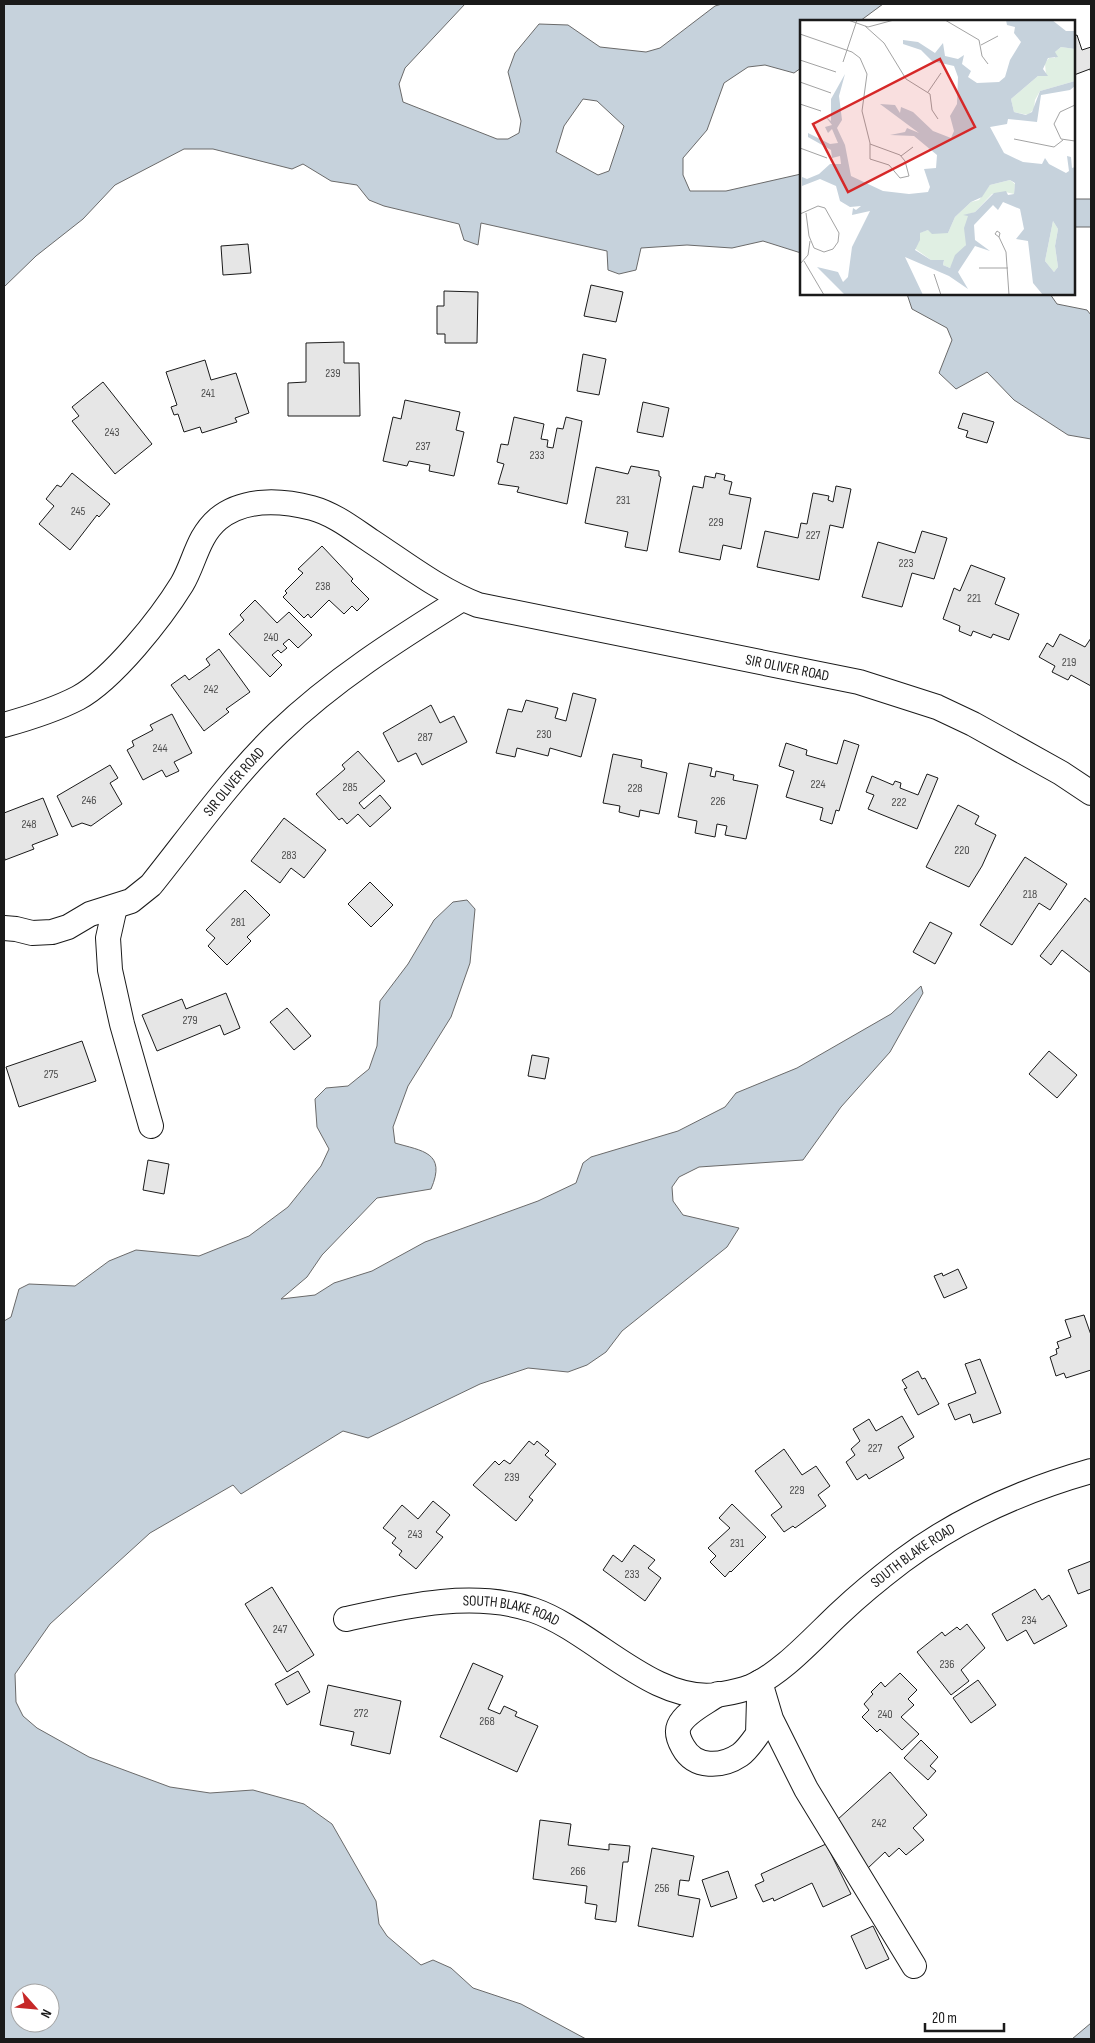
<svg xmlns="http://www.w3.org/2000/svg" width="1095" height="2043" font-family="'Sofia Sans Condensed',sans-serif">
	<style>
		.water { fill: #c6d2dc; stroke: #6a6a6a; fill-rule: evenodd }
		.building { fill: #e6e6e6; stroke: #1a1a1a }
		.lines { fill: none; stroke-linecap: round; stroke-linejoin: round }
		.minor-casing { stroke: #1a1a1a; stroke-width: 26 }
		.minor { stroke: #fff; stroke-width: 24 }
		.labels { text-anchor: middle; stroke-width: 4; stroke-linejoin: round; paint-order: stroke }
		.number-label { font-size: 12px; fill: #4d4d4d }
		.street-label { font-size: 15px; fill: #1a1a1a; stroke: #fff }
		.inset-road { fill: none; stroke: #a3a3a3; stroke-width: 1 }
		.view { fill: #d62828; fill-opacity: 0.15; stroke: #d62828; stroke-width: 2.5 }
		.inset-edge { fill: none; stroke: #1a1a1a; stroke-width: 2.5 }
	</style>
	<rect width="100%" height="100%" fill="#fff"/>
	<!-- water -->
	<path class="water" d="M4,4H465L405,68L399,84L403,102L497,139H508L519,133L521,121L508,72L515,53L539,24L568,25L600,47L646,52L660,48L715,6L722,4H883L860,21H801V68L794,73L765,65L748,67L724,83L707,130L683,158V175L690,191H726L801,174V253L763,241L732,248L687,245L641,248L636,270L619,274L608,270L607,251L481,223L478,245L464,240L459,224L384,206L369,200L357,185L331,181L303,164L292,169L213,149H184L115,185L83,219L36,256L4,287ZM583,99L597,101L624,126L609,171L598,175L556,152L564,126Z
		M1074,199H1091V227H1074Z
		M907,294H1050L1057,304L1087,310L1091,315V439L1068,435L1014,400L987,372L956,389L939,373L952,340L947,328L912,309Z
		M467,900L475,909L470,963L451,1017L408,1086L393,1127L395,1143C422,1151 447,1152 431,1189L377,1198L322,1255L307,1277L281,1299L315,1295L334,1283L372,1271L425,1242L538,1201L576,1183L583,1163L591,1157L678,1131L725,1107L736,1093L797,1068L891,1014L921,986L923,993L890,1052L841,1107L803,1160L699,1167L679,1177L672,1187L673,1201L683,1215L739,1228L727,1247L622,1331L606,1352L587,1365L568,1372L528,1368L480,1384L368,1438L343,1431L241,1494L233,1485L150,1533L50,1624L15,1674L16,1702L23,1716L37,1728L89,1757L170,1787L210,1793L253,1790L304,1804L332,1824L376,1901L379,1924L387,1936L421,1965L433,1960L451,1968L473,1988L521,2004L586,2039H4V1321L11,1317L19,1289L29,1284L75,1286L109,1261L136,1250L199,1256L249,1236L288,1207L321,1166L329,1149L317,1127L315,1099L326,1088L348,1086L369,1069L377,1046L380,1001L408,964L434,920L453,902ZM20,1993H50V2023H20Z
		M1091,2023V2039H1072Z"/>
	<!-- building -->
	<path class="building" d="M1077,35L1082,50L1091,47V74L1090,69L1074,75V36Z
		M248,244L251,273L223,275L221,246Z
		M591,285L623,292L616,322L584,316Z
		M444,291L478,292L477,343H445V334H437V306H444Z
		M344,342V363H359L360,416H288V383L306,382V343Z
		M583,354L606,359L599,395L577,391Z
		M205,360L211,380L236,373L249,413L235,418L237,422L202,433L200,427L184,432L178,414L174,415L171,407L177,405L166,372Z
		M103,382L152,444L115,474L72,421L79,416L72,407Z
		M405,400L460,412L456,430L464,432L454,476L429,471L430,465L409,461L407,466L383,461L393,417L401,419Z
		M643,402L669,408L663,437L637,432Z
		M963,413L994,422L987,443L966,437L968,431L958,428Z
		M514,417L544,424L541,439L548,440L547,447L553,448L557,428L563,429L566,417L582,421L567,504L517,492L519,487L498,484L504,464L497,462L501,444L508,445Z
		M631,466L659,471V476L661,477L647,551L625,547L628,532L585,523L596,467L628,474Z
		M72,473L110,504L99,517L97,515L70,550L39,524L54,506L46,499L57,485L61,487Z
		M716,473L725,475L724,480L732,482L729,494L751,498L741,549L723,545L720,560L679,552L693,486L703,488L705,476L715,478Z
		M836,486L851,489L843,528L830,525L819,580L757,567L765,531L798,538L801,523L807,524L813,493L829,496L828,500L833,502Z
		M922,531L947,538L934,579L912,573L902,607L862,597L878,542L915,553Z
		M322,546L353,579L351,581L369,599L357,611L352,606L344,614L329,600L311,618L308,614L304,618L283,597L287,593L285,591L303,573L298,569Z
		M971,565L1005,578L995,604L1019,614L1009,640L993,634L991,638L973,631L971,636L959,631L960,626L943,619L954,588L960,591Z
		M255,600L277,623L289,612L312,635L298,648L289,639L283,644L287,648L281,653L278,650L272,655L282,665L270,677L229,634L244,620L240,615Z
		M1060,634L1085,647L1091,638V686L1071,675L1068,680L1052,672L1055,666L1039,657L1047,643L1053,647Z
		M219,649L250,692L226,709L229,712L204,731L171,685L185,675L189,680L210,665L206,659Z
		M573,693L596,699L581,757L550,748L548,756L517,748L515,757L496,753L508,709L522,712L526,700L558,708L555,718L566,721Z
		M431,705L440,723L454,716L467,742L422,765L416,753L398,762L383,733Z
		M172,714L192,753L174,762L179,771L166,777L162,770L143,780L127,750L134,746L132,741L153,730L150,725Z
		M844,740L859,745L839,811L836,810L832,824L820,820L823,808L786,797L794,771L779,766L786,743L807,750L806,755L837,764Z
		M358,751L385,781L359,803L364,809L380,795L391,808L370,827L358,814L347,824L342,818L339,820L316,794L345,769L342,765Z
		M613,754L642,760L641,767L667,773L659,814L640,810L639,817L619,812L620,806L603,803Z
		M689,763L712,768L710,776L715,777L716,771L734,775L733,780L758,785L746,839L725,835L727,826L717,824L715,837L695,833L697,821L678,817Z
		M110,765L118,778L110,783L122,804L91,826L82,823L72,827L57,796Z
		M927,774L938,778L917,829L868,809L874,795L866,792L872,776L893,785L895,781L901,783L900,788L918,795Z
		M43,798L58,835L32,845L34,849L5,860L4,855V813Z
		M958,805L979,816L975,824L996,835L982,866L969,887L926,867Z
		M284,818L326,850L304,878L291,868L280,883L251,861Z
		M1025,857L1067,884L1050,910L1039,903L1012,945L980,925Z
		M370,882L393,905L371,927L348,904Z
		M245,890L270,915L247,937L251,941L227,965L208,946L215,938L206,930Z
		M1085,898L1091,903V973L1062,950L1051,965L1040,956Z
		M930,922L952,933L935,964L913,952Z
		M226,993L240,1028L224,1035L220,1025L157,1051L142,1015L182,999L186,1009Z
		M287,1008L311,1036L294,1050L270,1022Z
		M82,1041L96,1081L19,1107L6,1067Z
		M1049,1051L1077,1075L1057,1098L1029,1074Z
		M532,1055L549,1058L545,1079L528,1076Z
		M148,1160L169,1164L164,1194L143,1190Z
		M958,1269L967,1288L944,1298L934,1276L942,1273L943,1276Z
		M1084,1315L1091,1335V1370L1066,1378L1064,1373L1056,1376L1050,1357L1057,1354L1056,1349L1059,1348L1057,1342L1071,1337L1065,1320Z
		M980,1359L1001,1413L973,1423L970,1414L955,1420L948,1404L976,1393L965,1364Z
		M918,1371L922,1379L925,1378L939,1404L918,1415L904,1389L907,1388L902,1380Z
		M902,1416L914,1437L898,1447L904,1458L869,1479L866,1474L857,1480L846,1462L855,1455L851,1449L860,1441L853,1429L869,1419L876,1431Z
		M529,1441L534,1445L537,1441L549,1451L545,1455L556,1464L529,1497L533,1500L516,1521L473,1485L495,1461L499,1465L504,1460L510,1464Z
		M784,1449L802,1475L816,1466L830,1486L818,1495L826,1506L795,1528L793,1526L784,1532L771,1515L782,1507L755,1471Z
		M433,1501L450,1515L436,1532L443,1537L416,1569L399,1555L402,1551L392,1543L396,1538L383,1528L402,1505L418,1519Z
		M732,1504L766,1537L731,1572L730,1571L725,1577L710,1562L716,1556L708,1548L730,1528L719,1518Z
		M634,1545L655,1560L648,1568L661,1578L645,1601L603,1570L613,1555L622,1562Z
		M1091,1561V1589L1078,1594L1068,1570Z
		M272,1587L314,1655L287,1672L245,1604Z
		M1035,1589L1042,1600L1049,1595L1067,1626L1034,1644L1026,1630L1007,1641L992,1614Z
		M967,1624L985,1648L961,1670L969,1681L951,1695L917,1652L942,1632L945,1636L957,1627L960,1630Z
		M473,1663L503,1676L488,1709L500,1714L504,1706L517,1712L515,1716L538,1726L517,1772L440,1737Z
		M298,1671L310,1692L287,1705L275,1684Z
		M900,1673L917,1690L908,1699L914,1705L901,1717L919,1734L902,1750L880,1729L877,1732L862,1717L869,1710L864,1704L873,1694L871,1692L881,1682L885,1687Z
		M978,1680L996,1705L971,1723L953,1698Z
		M328,1685L401,1701L390,1754L351,1745L354,1732L320,1725Z
		M921,1740L938,1757L930,1766L936,1771L928,1780L904,1758Z
		M890,1772L927,1815L913,1828L924,1840L906,1855L899,1848L889,1857L885,1852L868,1868L837,1833L844,1827L837,1820Z
		M540,1820L571,1824L568,1845L609,1850V1844L630,1846L628,1862H623L616,1922L595,1919L597,1905L585,1903L587,1886L533,1879Z
		M826,1844L851,1894L823,1907L812,1883L774,1901L773,1898L763,1902L755,1885L764,1881L761,1874Z
		M652,1848L694,1856L689,1881L680,1880L678,1895L700,1899L693,1937L638,1926Z
		M728,1871L737,1898L711,1907L702,1880Z
		M873,1926L889,1959L866,1969L851,1936Z"/>
	<g class="lines">
		<defs>
			<g id="minor">
				<path id="s1" d="M4,725C29,718 55,710 78,698C113,679 161,618 182,584C195,562 197,537 218,519C244,498 281,500 312,508C334,514 353,529 371,541C406,564 439,590 478,605L859,682L937,707L973,724L1061,773L1091,793"/>
				<path d="M115,907L108,938L110,970L122,1024L151,1126"/>
				<path id="s2" d="M4,928L16,929L32,933L52,932L68,927L90,914L131,901L151,885C191,835 232,777 278,733C333,680 398,639 462,599"/>
				<path id="s3" d="M346,1619C405,1606 473,1590 533,1610C592,1630 653,1704 717,1695C728,1693 741,1691 750,1687C782,1674 815,1636 841,1612C860,1594 881,1577 902,1561C958,1519 1024,1490 1091,1471"/>
				<path d="M760,1682L771,1719L806,1789L914,1966"/>
				<path d="M718,1694C706,1703 685,1712 679,1726C676,1733 679,1740 683,1747C695,1769 722,1767 740,1755C747,1750 753,1741 758,1734L759,1699"/>
			</g>
		</defs>
		<!-- minor casing -->
		<use href="#minor" class="minor-casing"/>
		<!-- minor -->
		<use href="#minor" class="minor"/>
	</g>
	<g class="labels">
		<!-- number labels -->
		<g class="number-label">
			<text x="333" y="377">239</text>
			<text x="208" y="397">241</text>
			<text x="112" y="436">243</text>
			<text x="423" y="450">237</text>
			<text x="537" y="459">233</text>
			<text x="623" y="504">231</text>
			<text x="78" y="515">245</text>
			<text x="716" y="526">229</text>
			<text x="813" y="539">227</text>
			<text x="906" y="567">223</text>
			<text x="323" y="590">238</text>
			<text x="974" y="602">221</text>
			<text x="271" y="641">240</text>
			<text x="1069" y="666">219</text>
			<text x="211" y="693">242</text>
			<text x="544" y="738">230</text>
			<text x="425" y="741">287</text>
			<text x="160" y="752">244</text>
			<text x="818" y="788">224</text>
			<text x="350" y="791">285</text>
			<text x="635" y="792">228</text>
			<text x="89" y="804">246</text>
			<text x="718" y="805">226</text>
			<text x="899" y="806">222</text>
			<text x="29" y="828">248</text>
			<text x="962" y="854">220</text>
			<text x="289" y="859">283</text>
			<text x="1030" y="898">218</text>
			<text x="238" y="926">281</text>
			<text x="190" y="1024">279</text>
			<text x="51" y="1078">275</text>
			<text x="875" y="1452">227</text>
			<text x="512" y="1481">239</text>
			<text x="797" y="1494">229</text>
			<text x="415" y="1538">243</text>
			<text x="737" y="1547">231</text>
			<text x="632" y="1578">233</text>
			<text x="1029" y="1624">234</text>
			<text x="280" y="1633">247</text>
			<text x="947" y="1668">236</text>
			<text x="361" y="1717">272</text>
			<text x="885" y="1718">240</text>
			<text x="487" y="1725">268</text>
			<text x="879" y="1827">242</text>
			<text x="578" y="1875">266</text>
			<text x="662" y="1892">256</text>
		</g>
		<!-- street labels -->
		<g class="street-label">
			<text dy="5" stroke="none"><textPath href="#s1" startOffset="916">SIR OLIVER ROAD</textPath></text>
			<text dy="5" stroke="none"><textPath href="#s2" startOffset="292">SIR OLIVER ROAD</textPath></text>
			<text dy="5" stroke="none"><textPath href="#s3" startOffset="640">SOUTH BLAKE ROAD</textPath></text>
			<text dy="5" stroke="none"><textPath href="#s3" startOffset="168">SOUTH BLAKE ROAD</textPath></text>
		</g>
	</g>
	<!-- overview -->
	<g transform="translate(800 20)">
		<rect width="275" height="275" fill="#fff"/>
		<path d="M261,27L275,29V61L240,71L235,80L234,89L228,95L214,92L211,79L238,56H246L245,43L249,38H255V32ZM210,160L215,164L214,174L205,172L192,174L175,192L169,194L166,225L150,248L143,245L144,241L131,240L114,228L119,222V213L128,210L148,213L155,197L171,182L179,180L190,165ZM253,201L258,209L255,226L258,247L254,252L245,241Z" fill="#e0efe3"/>
		<path d="M206,0H252L266,11H275V29L261,27L255,32L258,37L248,38L243,49L248,56H238L211,79L214,92L226,95L232,92L240,71L275,61V66L270,70L241,75L237,102L208,99L207,104L190,107L204,133L223,142L242,144L245,138L249,144L266,153L269,151L267,136L271,137L272,148L275,147V275H243L233,263L228,221L216,219L224,209L220,189L203,182L198,190L193,185L174,205L175,220L190,231L175,226L158,252L168,269L149,256L105,237L123,275H45L17,247L38,252L43,262L48,257L52,227L70,191L52,195L53,188L56,190L61,186L50,187L40,181L36,166L20,159L2,166V180V157L7,159L19,154L30,144H41L40,136L32,138L31,130L8,117V113L30,124L38,123L32,109L28,113L25,107L32,105L25,96L31,101V79L45,54L39,76L42,100L37,108L45,125L51,156L83,171L109,174L128,172L130,167L124,149L136,148L137,135L114,116L90,115L105,112L107,108L119,113L80,84L95,85L100,93L101,87L113,92L133,111L151,118L154,111L150,96L157,84L158,57L154,46L132,41L121,30L103,24V20L118,22L135,33L143,23L145,36L158,39L164,35L162,44L171,51L168,57L177,63L199,62L205,57L210,40L221,22L214,13L215,7L207,5ZM210,160L215,163L214,174L208,175L206,171L194,173L175,192L163,195L168,196L164,208L166,225L155,235L150,248L143,245L144,240H131L115,230L120,220V213L128,210L132,214L148,213L155,197L171,182L182,177L190,165ZM253,201L258,209L255,226L258,247L254,252L245,241Z" fill="#c6d2dc" fill-rule="evenodd"/>
		<path class="inset-road" d="M48,0L68,7L94,0M145,0L179,20L182,36L188,44M65,6L84,23L106,59L130,74L132,90L138,99M0,14L52,32L60,38L67,54L62,91L70,123V139L89,145L100,158L109,156L105,141L100,135L70,124M181,25L198,16M0,40L36,52M43,42L57,0M0,62L31,73M128,72L141,53M0,84L21,91M275,85L260,92L254,104L261,119L275,121M214,119L254,127L263,120M0,128L27,138M101,136L113,127M0,194L18,186L25,188L39,213L38,222L33,229L24,232L14,228L9,216L6,193M197,211L200,213L199,217L195,214ZM199,217L206,232L209,275M4,241L24,275M0,244L8,235L10,221M179,248H208M134,254L141,275"/>
		<path class="view" d="M140,39L175,107L48,172L13,104Z"/>
		<rect width="275" height="275" class="inset-edge"/>
	</g>
	<!-- border -->
	<rect width="1095" height="2043" fill="none" stroke="#1a1a1a" stroke-width="10"/>
	<!-- north arrow -->
	<g transform="translate(35 2008) rotate(117)"><circle r="24" fill="#ffffff" stroke="#a3a3a3"/>
	<path d="M0-4L9 19L0 12L-9 19Z" fill="#c62828"/>
	<text y="-8" font-size="14" font-weight="bold" text-anchor="middle" fill="#1a1a1a">N</text>
	</g>
	<!-- scale -->
	<path d="M925 2023v8h79v-8" fill="none" stroke="#1a1a1a" stroke-width="2.5"/>
	<text x="932" y="2023" font-size="15" fill="#1a1a1a" stroke="#ffffff" stroke-width="4" paint-order="stroke">20 m</text>
</svg>
